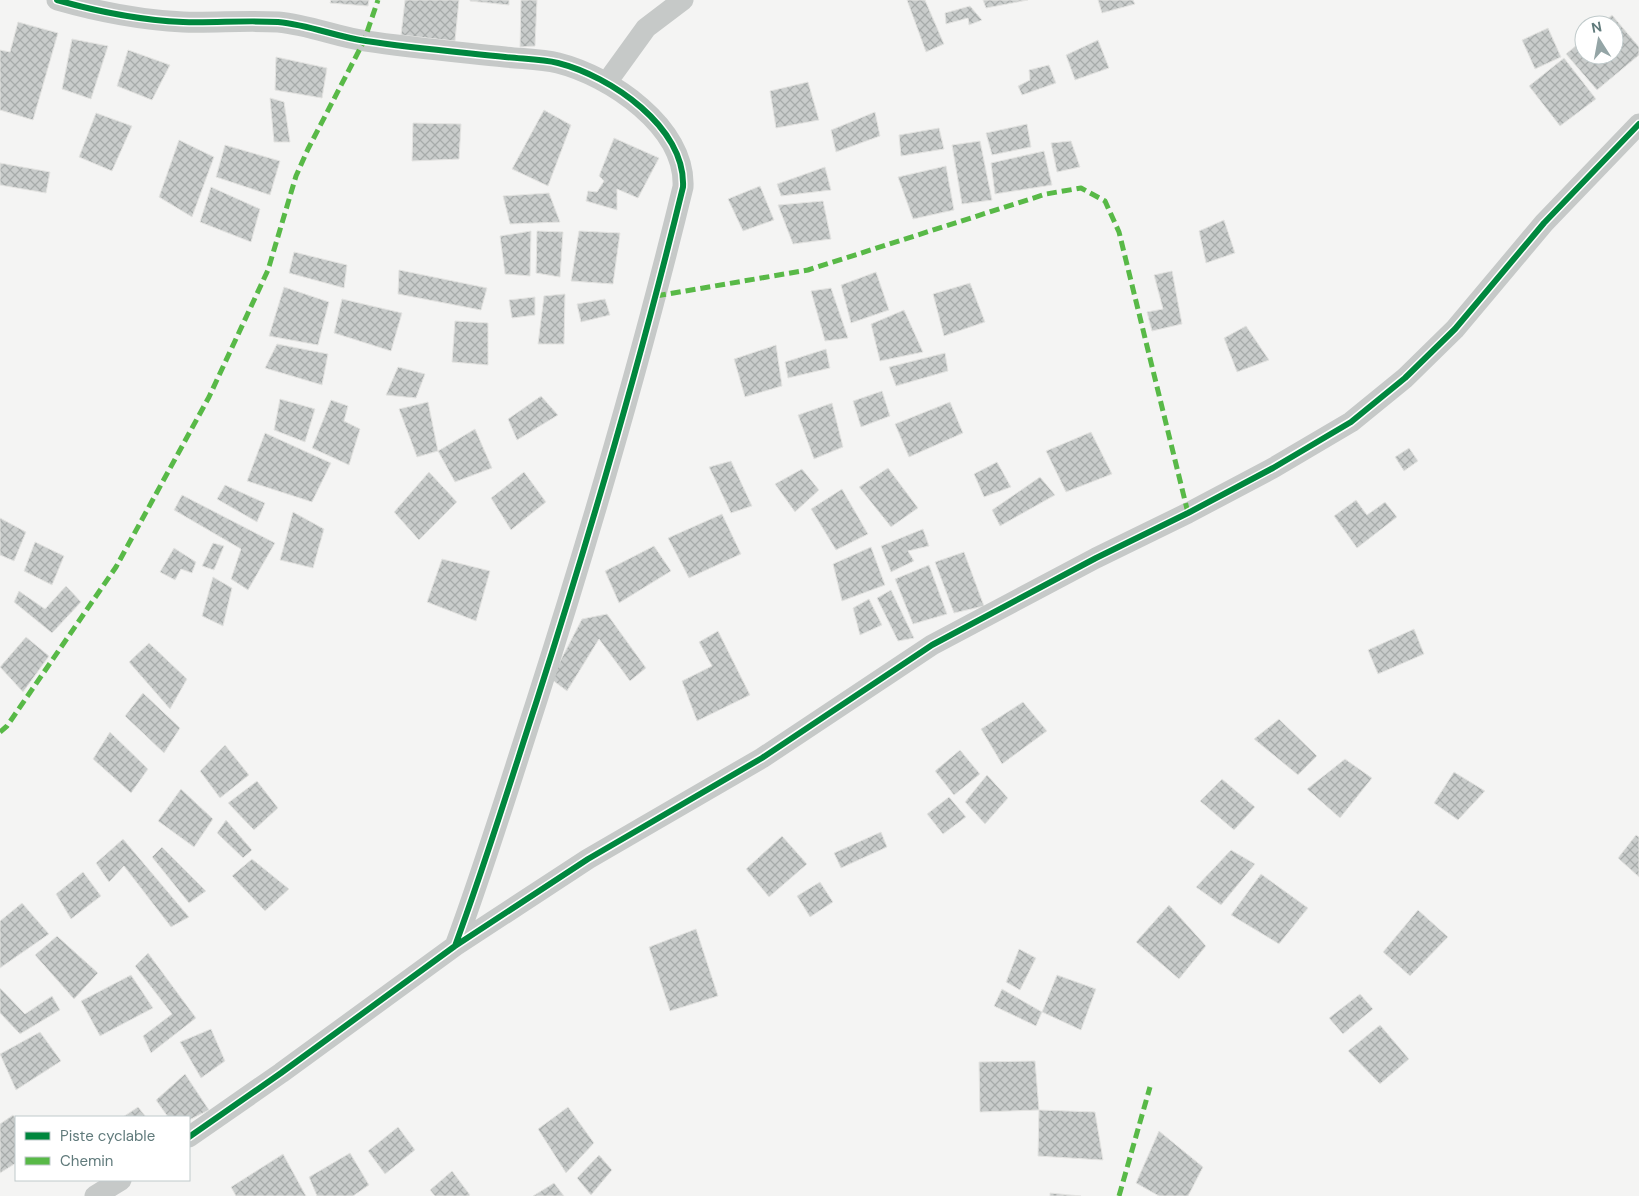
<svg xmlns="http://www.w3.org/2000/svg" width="1639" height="1196" font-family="'DM Sans',sans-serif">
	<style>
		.building { fill: url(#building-cross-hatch); stroke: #e4e4e2 }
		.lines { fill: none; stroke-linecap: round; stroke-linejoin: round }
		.minor { stroke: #c6c9c8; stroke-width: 21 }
		.quiet { stroke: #58b947; stroke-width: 5; stroke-dasharray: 10 5; stroke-linecap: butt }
		.cycleway-casing { stroke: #fff; stroke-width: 9 }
		.cycleway { stroke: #00873e; stroke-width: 6 }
	</style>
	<defs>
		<pattern id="building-cross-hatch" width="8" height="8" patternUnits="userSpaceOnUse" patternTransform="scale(1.25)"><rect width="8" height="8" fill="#c9cccb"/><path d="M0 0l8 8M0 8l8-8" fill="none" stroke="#a7abaa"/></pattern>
	</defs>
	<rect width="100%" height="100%" fill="#f4f4f3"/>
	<!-- building -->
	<path class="building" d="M331,0H369L368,6L330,3Z
		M405,0H459L455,41L401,35Z
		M509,0V5L470,1V0Z
		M521,0H537L535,46L520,47Z
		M907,0H925L944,44L926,52Z
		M983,0H1028L986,8Z
		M1098,0H1133L1135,4L1102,13Z
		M970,6L982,20L969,25L968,18L946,24L945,13Z
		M1612,15L1639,47V55L1597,90L1566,54L1584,39V55H1614V25H1600Z
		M18,22L58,33L33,120L0,110V50L10,52Z
		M1548,28L1561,57L1535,69L1522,40Z
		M72,39L108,46L91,99L62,89Z
		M1098,40L1109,68L1075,80L1066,55Z
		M128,50L170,65L152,100L117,86Z
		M276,57L327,68L322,98L275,90Z
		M1564,58L1596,99L1560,126L1529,86Z
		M1049,65L1056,83L1022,95L1018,86L1030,80L1029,70Z
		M808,82L819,120L776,128L770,91Z
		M270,98L284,102L290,142H274Z
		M544,110L571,125L548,186L512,169Z
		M875,112L880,136L836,152L831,130Z
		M96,113L132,126L112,171L79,157Z
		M413,123L461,124L459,159L412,161Z
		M1027,124L1031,147L992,155L986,133Z
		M939,128L944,149L901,156L899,135Z
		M614,138L659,158L638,198L617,189V210L586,201L588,191L597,192L604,181L599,176Z
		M179,140L214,157L192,217L159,197Z
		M980,141L992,200L962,204L952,145Z
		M1071,141L1080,167L1057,172L1051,143Z
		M225,145L280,161L270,195L216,177Z
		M1044,151L1052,185L995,194L991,163Z
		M0,163L50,172L46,193L0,185Z
		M946,166L954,210L913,219L898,177Z
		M825,167L831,190L781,196L777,184Z
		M760,186L774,220L743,231L728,199Z
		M211,187L260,209L251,242L200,222Z
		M549,193L560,222L510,224L503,196Z
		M823,201L831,239L793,244L778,205Z
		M1224,220L1235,253L1206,263L1199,231Z
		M531,231L530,276L505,274L500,236Z
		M537,231L563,232L560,277L536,273Z
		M579,231L620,233L613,284L571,281Z
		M294,252L347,265L344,288L289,273Z
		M399,270L487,288L481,310L398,294Z
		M1172,271L1182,324L1152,331L1147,312L1163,309L1154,275Z
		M876,272L889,310L851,323L841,285Z
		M970,283L985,322L944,336L933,294Z
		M284,287L329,302L318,345L269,336Z
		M831,288L848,338L825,341L811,291Z
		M565,294L564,344H538L544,296Z
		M535,297V315L512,318L509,300Z
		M342,299L402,313L391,351L334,333Z
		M605,299L610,315L581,322L577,304Z
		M904,310L923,352L880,361L871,324Z
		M455,321L488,323V365L452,362Z
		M1246,326L1269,360L1237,372L1224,338Z
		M277,344L328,354L322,385L265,368Z
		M776,345L782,386L745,397L734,359Z
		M826,349L830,368L788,378L785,362Z
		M945,353L948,371L896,386L889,367Z
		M398,367L425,374L416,398L386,395Z
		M882,391L890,416L861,427L853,401Z
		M541,396L558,415L517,440L508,419Z
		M280,399L315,409L305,442L274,430Z
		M331,400L348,406L344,421L360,429L349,465L312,448Z
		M428,402L438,451L417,457L399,409Z
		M950,402L963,433L909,457L895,424Z
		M832,403L843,447L814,459L798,415Z
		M475,429L492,468L455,482L438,451Z
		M1091,432L1112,474L1066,492L1046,451Z
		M265,433L331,463L312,502L247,481Z
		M1409,448L1418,461L1404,471L1395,457Z
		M731,461L752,506L731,513L709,467Z
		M997,462L1011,487L984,497L974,474Z
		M888,468L918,508L891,527L859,487Z
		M802,469L819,490L795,512L775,484Z
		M429,472L457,502L419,540L394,512Z
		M524,472L546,502L511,530L491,498Z
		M1040,477L1055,495L1000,526L992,510Z
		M225,485L265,503L257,522L217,499Z
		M842,489L868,534L836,550L811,509Z
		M182,495L275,543L248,590L231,579L241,549L174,510Z
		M1356,500L1367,515L1385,502L1397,517L1357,548L1334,516Z
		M293,512L324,529L313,568L280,560Z
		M722,514L741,554L689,578L668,538Z
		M0,518L26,532L14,561L0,555Z
		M923,529L929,546L908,551L914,561L891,572L881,546Z
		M35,542L64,556L52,585L24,571Z
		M213,543L224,546L214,570L202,566Z
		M654,546L671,571L619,603L605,571Z
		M871,547L885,585L842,601L833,564Z
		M174,548L196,562L192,573L181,569L175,580L160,572Z
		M964,552L984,606L954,613L935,562Z
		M442,559L490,571L476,621L427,602Z
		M929,565L947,614L913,624L895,579Z
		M213,577L232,588L223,626L202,616Z
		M66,586L81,602L52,633L14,602L19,591L45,609Z
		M891,590L914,638L898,641L877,598Z
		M869,599L882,625L860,635L853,608Z
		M607,614L646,668L630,681L599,639L567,691L551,679L582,619Z
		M1414,629L1424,654L1378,674L1368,650Z
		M718,631L750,695L697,721L682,681L712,666L699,642Z
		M26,637L49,656L23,692L0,667Z
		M149,643L187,679L170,709L129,662Z
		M143,693L180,728L164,753L125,716Z
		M1023,702L1047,731L1002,764L981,729Z
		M1279,719L1317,756L1298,775L1254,739Z
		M110,732L148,769L131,793L93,759Z
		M225,745L249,775L220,798L200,771Z
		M960,750L980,774L954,795L935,771Z
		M1345,759L1372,778L1340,818L1307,789Z
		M1454,772L1485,791L1458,820L1434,803Z
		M987,775L1008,798L985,824L965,802Z
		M1222,779L1255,807L1234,830L1200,801Z
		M257,781L278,808L254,830L228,803Z
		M181,789L213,819L194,847L158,821Z
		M949,797L966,817L943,834L927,814Z
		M226,820L252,850L243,858L217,833Z
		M881,832L887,847L841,868L834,853Z
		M1636,835L1639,837V877L1618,858Z
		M782,836L807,864L769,897L746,869Z
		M123,839L189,917L171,927L124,866L109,882L96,863Z
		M162,847L206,891L189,903L152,857Z
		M1231,850L1255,864L1221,905L1196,887Z
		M252,859L289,889L265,911L232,876Z
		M83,872L101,896L71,919L56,894Z
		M1261,874L1308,908L1279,944L1231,915Z
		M820,882L833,902L810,917L797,896Z
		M22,903L49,934L0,968V921Z
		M1169,905L1206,946L1179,979L1136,942Z
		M1418,910L1448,937L1410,976L1383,952Z
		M696,929L718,996L670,1011L649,947Z
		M57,936L98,973L74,999L35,955Z
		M1019,949L1036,958L1020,990L1006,982Z
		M148,953L196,1018L151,1053L143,1036L172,1014L135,966Z
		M131,975L153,1008L100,1036L81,1001Z
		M1057,975L1096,989L1081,1030L1042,1012Z
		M0,988L25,1014L52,996L60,1010L20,1034L0,1013Z
		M1002,989L1042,1012L1036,1026L994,1006Z
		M1360,994L1373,1009L1343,1034L1329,1018Z
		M1380,1025L1409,1059L1380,1084L1348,1051Z
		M211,1029L225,1061L201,1078L180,1042Z
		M40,1032L61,1061L16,1090L0,1054Z
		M1035,1061L1039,1110L980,1112L979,1062Z
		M185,1074L209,1110L189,1120V1117H168L156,1100Z
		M138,1107L146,1117H123Z
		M568,1107L594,1143L566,1173L538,1129Z
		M1039,1110L1095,1112L1103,1160L1038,1156Z
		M13,1115L16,1119V1163L0,1173V1124Z
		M398,1127L415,1150L385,1174L368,1151Z
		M1159,1131L1203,1167L1188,1196H1159L1136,1183Z
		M350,1153L369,1185L353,1196H317L309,1177Z
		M283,1154L306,1196H236L231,1187Z
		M599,1155L612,1170L591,1195L577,1178Z
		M452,1171L470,1195L469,1196H435L430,1190Z
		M554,1183L564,1196H533Z
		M1050,1193L1081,1196H1050Z"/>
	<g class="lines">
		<!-- minor -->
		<path class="minor" d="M57,0C99,12 140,20 183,22C215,23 246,20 278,22C310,25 337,37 366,41C412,48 459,52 505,57C522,59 541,59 558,63C610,76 686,127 683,187C641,360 591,531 537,700C510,783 485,865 455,946
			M607,82L646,28L683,0
			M189,1137L281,1073L455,946L588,859L762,758L932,645L1096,558L1188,513L1273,468L1351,422L1405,378L1455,329L1544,223L1639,124
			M95,1196L121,1180"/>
		<!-- quiet -->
		<path class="quiet" d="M656,296L808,270L1046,194L1081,188L1105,201L1119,232L1188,513
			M0,732L7,726L116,567L209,397L268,270L296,176L308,149L364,41L378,0
			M1119,1196L1150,1087"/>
		<defs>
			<path id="cycleway" d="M57,0C99,12 140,20 183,22C215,23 246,20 278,22C310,25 337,37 366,41C412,48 459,52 505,57C522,59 541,59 558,63C610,76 686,127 683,187C641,360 591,531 537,700C510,783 485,865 455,946
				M189,1137L281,1073L455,946L588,859L762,758L932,645L1096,558L1188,513L1273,468L1351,422L1405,378L1455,329L1544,223L1639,124"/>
		</defs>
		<!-- cycleway casing -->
		<use href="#cycleway" class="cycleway-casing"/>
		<!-- cycleway -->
		<use href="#cycleway" class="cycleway"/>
	</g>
	<!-- legend -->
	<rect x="15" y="1116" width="175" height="65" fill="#ffffff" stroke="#c0cacb"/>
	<rect x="25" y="1132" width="25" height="8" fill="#00873e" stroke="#c0cacb"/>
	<text x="60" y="1141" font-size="15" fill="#617b7c">Piste cyclable</text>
	<rect x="25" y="1157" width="25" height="8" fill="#58b947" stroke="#c0cacb"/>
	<text x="60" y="1166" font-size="15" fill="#617b7c">Chemin</text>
	<!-- north arrow -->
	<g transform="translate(1599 40) rotate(349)"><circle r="24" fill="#ffffff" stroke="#c0cacb"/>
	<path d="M0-4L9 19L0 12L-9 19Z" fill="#94a5a6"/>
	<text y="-8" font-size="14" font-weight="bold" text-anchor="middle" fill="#617b7c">N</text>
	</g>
</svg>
